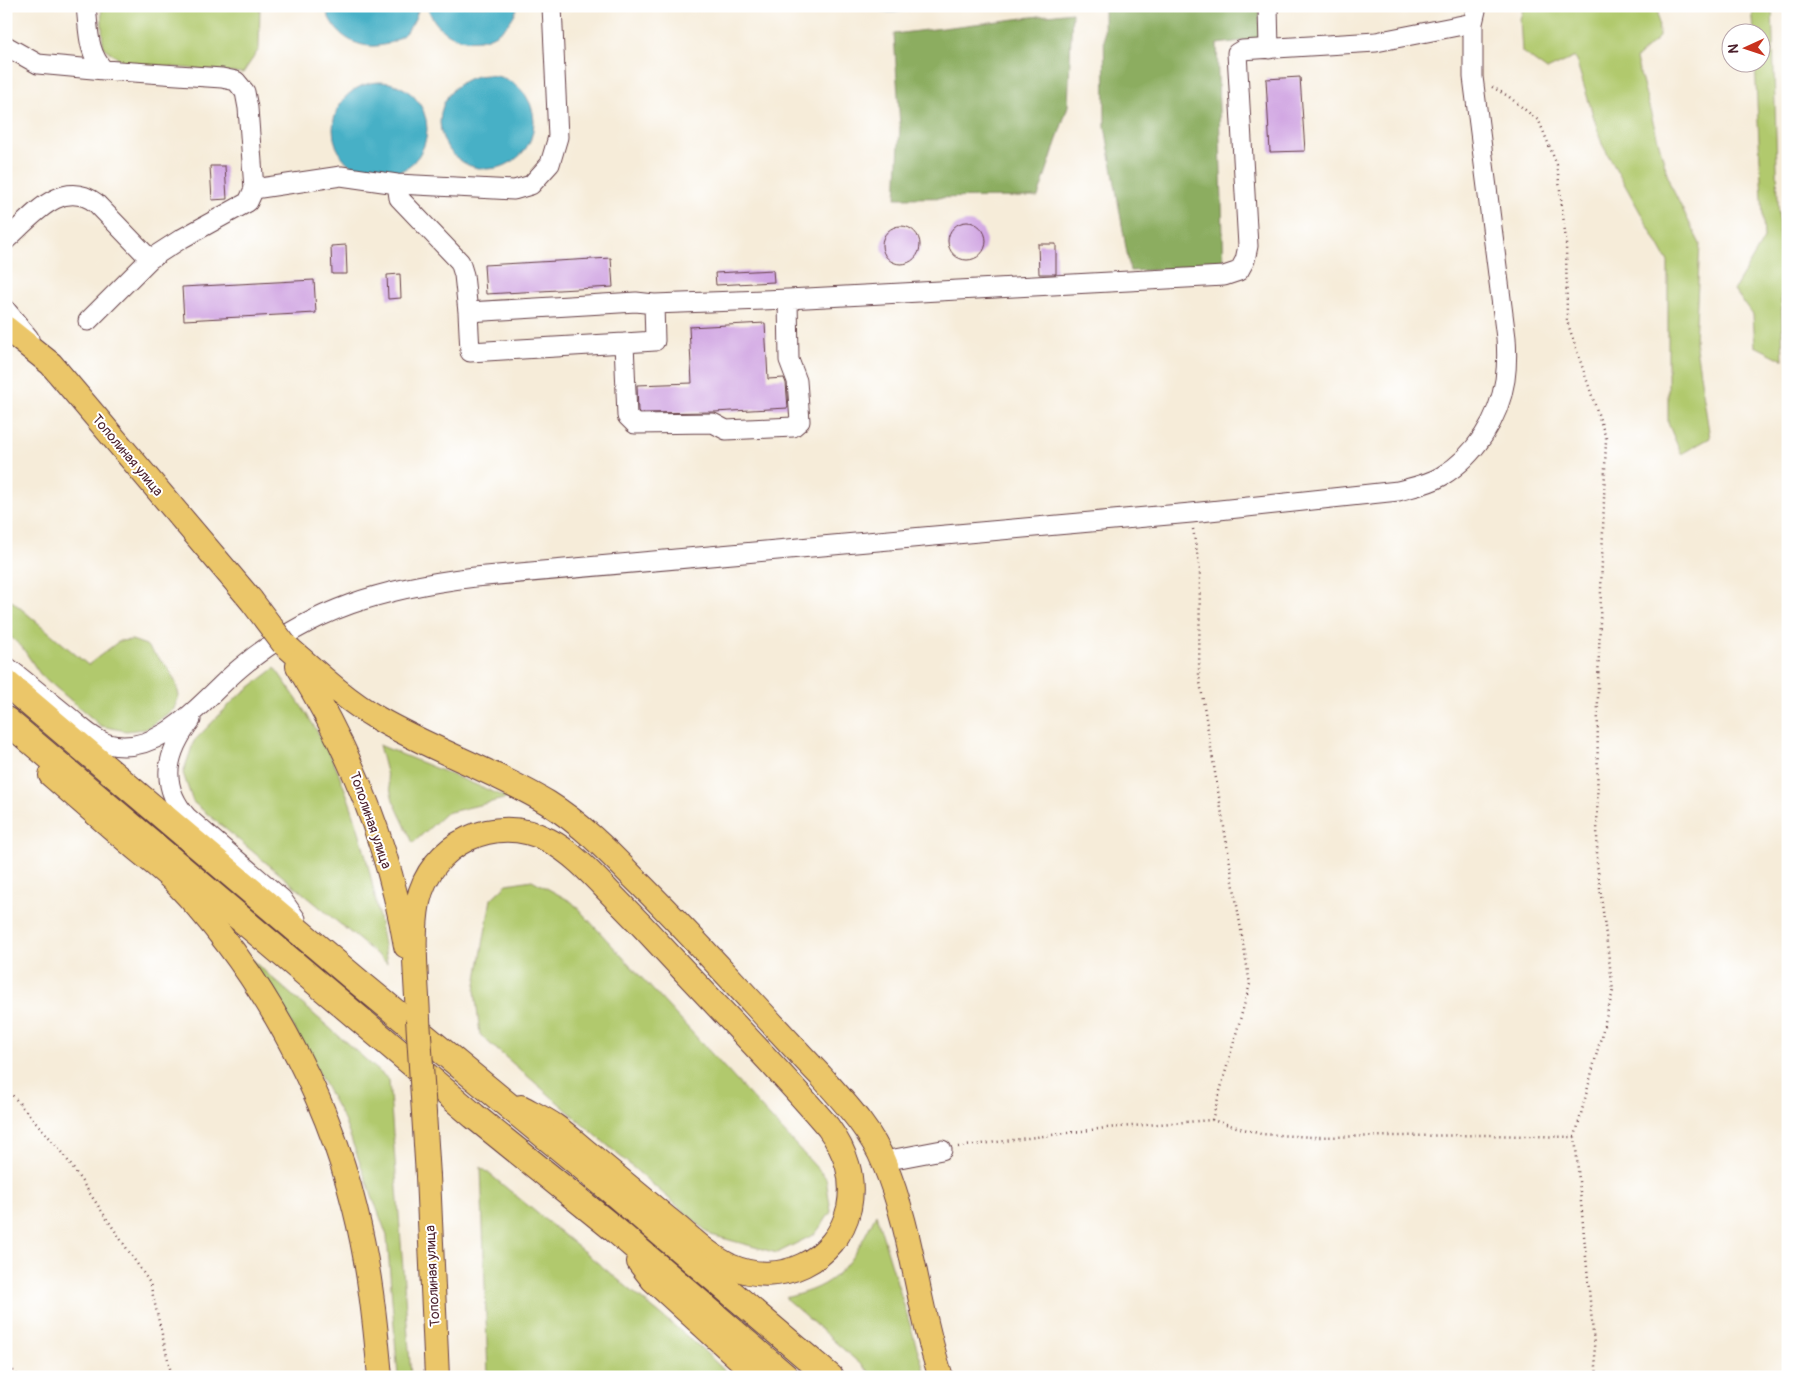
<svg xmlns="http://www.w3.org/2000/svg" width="1794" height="1383" font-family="Pangolin,sans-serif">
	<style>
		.green { fill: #b1c96d; stroke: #7e744c }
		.forest { fill: #8cad60; stroke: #6b6646 }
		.water { fill: #47b0c6; stroke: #486878 }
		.building { fill: #cfa2e1 }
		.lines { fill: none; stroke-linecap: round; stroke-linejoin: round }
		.minor-casing { stroke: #643e45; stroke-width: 21 }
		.major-casing { stroke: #643e45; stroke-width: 26 }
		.highway-casing { stroke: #643e45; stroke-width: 28 }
		.path { stroke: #643e45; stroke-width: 2.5; stroke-dasharray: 1 4; stroke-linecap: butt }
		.minor { stroke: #fff; stroke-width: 19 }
		.major { stroke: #ebc669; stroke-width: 24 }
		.highway { stroke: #ebc669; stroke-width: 26 }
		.major-bridge-casing { stroke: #643e45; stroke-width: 26; stroke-linecap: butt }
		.major-bridge { stroke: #ebc669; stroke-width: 24 }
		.labels { text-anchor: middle; stroke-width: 4; stroke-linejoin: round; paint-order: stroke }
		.street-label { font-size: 14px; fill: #4a1f2b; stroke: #fff }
	</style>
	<rect width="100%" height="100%" fill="#fff"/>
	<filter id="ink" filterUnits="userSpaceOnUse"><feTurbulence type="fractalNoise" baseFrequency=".02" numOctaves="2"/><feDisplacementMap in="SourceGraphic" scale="10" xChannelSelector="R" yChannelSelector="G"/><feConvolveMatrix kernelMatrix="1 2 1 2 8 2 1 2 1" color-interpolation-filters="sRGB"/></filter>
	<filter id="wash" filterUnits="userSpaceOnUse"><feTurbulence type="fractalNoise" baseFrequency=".0096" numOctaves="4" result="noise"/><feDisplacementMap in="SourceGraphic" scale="20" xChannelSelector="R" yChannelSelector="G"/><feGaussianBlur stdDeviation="1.12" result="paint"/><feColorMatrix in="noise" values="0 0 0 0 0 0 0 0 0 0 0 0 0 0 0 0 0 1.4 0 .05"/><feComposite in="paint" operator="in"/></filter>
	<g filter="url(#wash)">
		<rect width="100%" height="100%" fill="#f6ecd9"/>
		<!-- green -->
		<path class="green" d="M101,6H260L259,49L243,73L124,63L103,47Z
			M1524,6H1658L1659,37L1636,59L1670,184L1700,244L1695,341L1710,438L1681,454L1668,423V262L1602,144L1575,57L1547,70L1522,52L1520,19Z
			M1752,6H1772L1783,360L1755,346L1753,315L1734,290L1764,239L1755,63L1762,62V32H1754Z
			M6,596L88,665L119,641L132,640L146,645L168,668L176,683L179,696L174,709L146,729L126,731L101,726L40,674L22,647L6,633Z
			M275,668C298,701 322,734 338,772C364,833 376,898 387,963L193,802L183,773L194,741L236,698Z
			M379,745L508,798L446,813L413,843L393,800Z
			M532,880L572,902L826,1178L831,1212L815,1234L777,1253L711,1235L480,1035L475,990L491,899L507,884Z
			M245,954L389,1080L411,1377H398L387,1236L344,1120L279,1001Z
			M481,1167L700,1347L731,1377H488Z
			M876,1214L926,1377H875L785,1298C796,1295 808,1292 818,1287C848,1273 862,1242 876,1214Z"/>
		<!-- forest -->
		<path class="forest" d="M1104,6H1259L1260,39L1217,44L1224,267L1130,271L1105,126Z
			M1072,12L1068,106L1038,197L896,198L900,126L894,34Z"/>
		<!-- water -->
		<path class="water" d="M325,6H419C408,60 338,59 325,6Z
			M427,6H518C502,52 442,52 427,6Z
			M869,6H915C900,14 884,14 869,6Z
			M440 122a47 47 0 1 1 94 0a47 47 0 1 1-94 0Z
			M333 129a47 47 0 1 1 94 0a47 47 0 1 1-94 0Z"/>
		<g id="blocks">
			<!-- building -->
			<path class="building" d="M1300,77L1305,151L1270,152L1266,79Z
				M210,166H225L227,199L212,200Z
				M948 241a19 19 0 1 1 38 0a19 19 0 1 1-38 0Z
				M882 245a19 19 0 1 1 38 0a19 19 0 1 1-38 0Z
				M1038,244H1056V274H1039Z
				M346,245L347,274H332L331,246Z
				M611,258L613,287L486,294L484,265Z
				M773,270L774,282L716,285L715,273Z
				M400,274L401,298L388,299L387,275Z
				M314,280L316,313L184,320L182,287Z
				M765,323L768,379L784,378L786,383L788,408L714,412L640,413L638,411L637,385L692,383L689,327Z"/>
		</g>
	</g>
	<g filter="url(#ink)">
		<use href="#blocks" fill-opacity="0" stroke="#643e45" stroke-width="1"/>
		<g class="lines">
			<defs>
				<path id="minor" d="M86,6C89,31 87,52 104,70L222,78L236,81L245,92L248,108L254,189
					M1268,6L1269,49
					M6,46L38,64L104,70
					M397,184L399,198L460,262L464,275L468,312L636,302L654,304L788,299L1224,276L1239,271L1245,260L1248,246L1237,53L1242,50L1376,42L1473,23
					M6,240C31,218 61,177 96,203L150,259L181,239L248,202L254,189L341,176L397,184L514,190L531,185L550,164L558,137L552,6
					M654,304L655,341L624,343L627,416L635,424L713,423L726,430L793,427L800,421L797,381L789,360L788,299
					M6,310L29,338
					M468,312L470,352L624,343
					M88,321L150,259
					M6,666C27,682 48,700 68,716C80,726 93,739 108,744C161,758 204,698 240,668C311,608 385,588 475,577L1191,513L1398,491C1413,487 1429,484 1442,476C1475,456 1499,419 1505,380C1507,366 1507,352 1506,338L1473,77V23L1477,6
					M191,720C167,752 158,784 187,817L282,899L296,919
					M884,1161L942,1150"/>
				<path id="major" d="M6,328L51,364L251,600
					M284,644C314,670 343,698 377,718C432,750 493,770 548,803C580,823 607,850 633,877C675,918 714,961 754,1004C776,1028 798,1052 821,1076C844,1102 871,1130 884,1163C913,1231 917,1307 941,1377
					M298,666C351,752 389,846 406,946
					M51,775C79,799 106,823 134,847C147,858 162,869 174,881C259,969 326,1090 355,1209C369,1264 375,1320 380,1377
					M418,1019C417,982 411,938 418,902C430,844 495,812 548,840C572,852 592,874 611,894C632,915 653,937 673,959C725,1015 779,1069 828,1127C846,1152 855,1177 849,1208C837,1261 779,1288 730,1266C707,1255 688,1235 669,1220C644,1199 618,1178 593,1157C580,1147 568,1135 555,1126C545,1119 532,1113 521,1107
					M428,1176L437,1377
					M639,1262L653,1280L759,1377"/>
				<path id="highway" d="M6,683L355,979L601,1182L830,1377
					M6,720L474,1116L614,1229L786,1377"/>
			</defs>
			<!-- minor casing -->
			<use href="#minor" class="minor-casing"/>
			<!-- major casing -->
			<use href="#major" class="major-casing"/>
			<!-- highway casing -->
			<use href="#highway" class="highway-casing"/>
			<!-- path -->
			<path class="path" d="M1492,87L1508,96L1539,121L1557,165L1566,240L1567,321L1606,438L1598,682L1597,864L1613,991L1575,1137L1597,1377
				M1193,529L1200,570L1199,676L1250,984L1212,1120
				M6,1088L62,1152L150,1283L172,1377
				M958,1147L1106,1128L1212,1120L1261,1134L1312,1137L1485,1135L1575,1137
				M6,1363L19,1377"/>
			<!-- minor -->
			<use href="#minor" class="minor"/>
			<!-- major -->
			<use href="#major" class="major"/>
			<!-- highway -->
			<use href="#highway" class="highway"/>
			<defs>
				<path id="major-bridge" d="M251,600L284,644
					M418,1019L428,1176"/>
			</defs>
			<!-- major-bridge casing -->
			<use href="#major-bridge" class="major-bridge-casing"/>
			<!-- major-bridge -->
			<use href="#major-bridge" class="major-bridge"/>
		</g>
	</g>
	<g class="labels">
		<!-- street labels -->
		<g class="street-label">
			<text transform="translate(128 455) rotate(50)" y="5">Тополиная улица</text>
			<text transform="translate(371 820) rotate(71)" y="5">Тополиная улица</text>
			<text transform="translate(432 1276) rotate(-93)" y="5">Тополиная улица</text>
		</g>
	</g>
	<!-- margin -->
	<rect width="1794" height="1383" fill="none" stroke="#fff" stroke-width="25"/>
	<!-- north arrow -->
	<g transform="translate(1746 48) rotate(267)"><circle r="24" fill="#ffffff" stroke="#b7a5aa"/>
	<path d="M0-4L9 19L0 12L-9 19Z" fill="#c8321e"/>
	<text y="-8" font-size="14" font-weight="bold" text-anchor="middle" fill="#4a1f2b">N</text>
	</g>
</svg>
